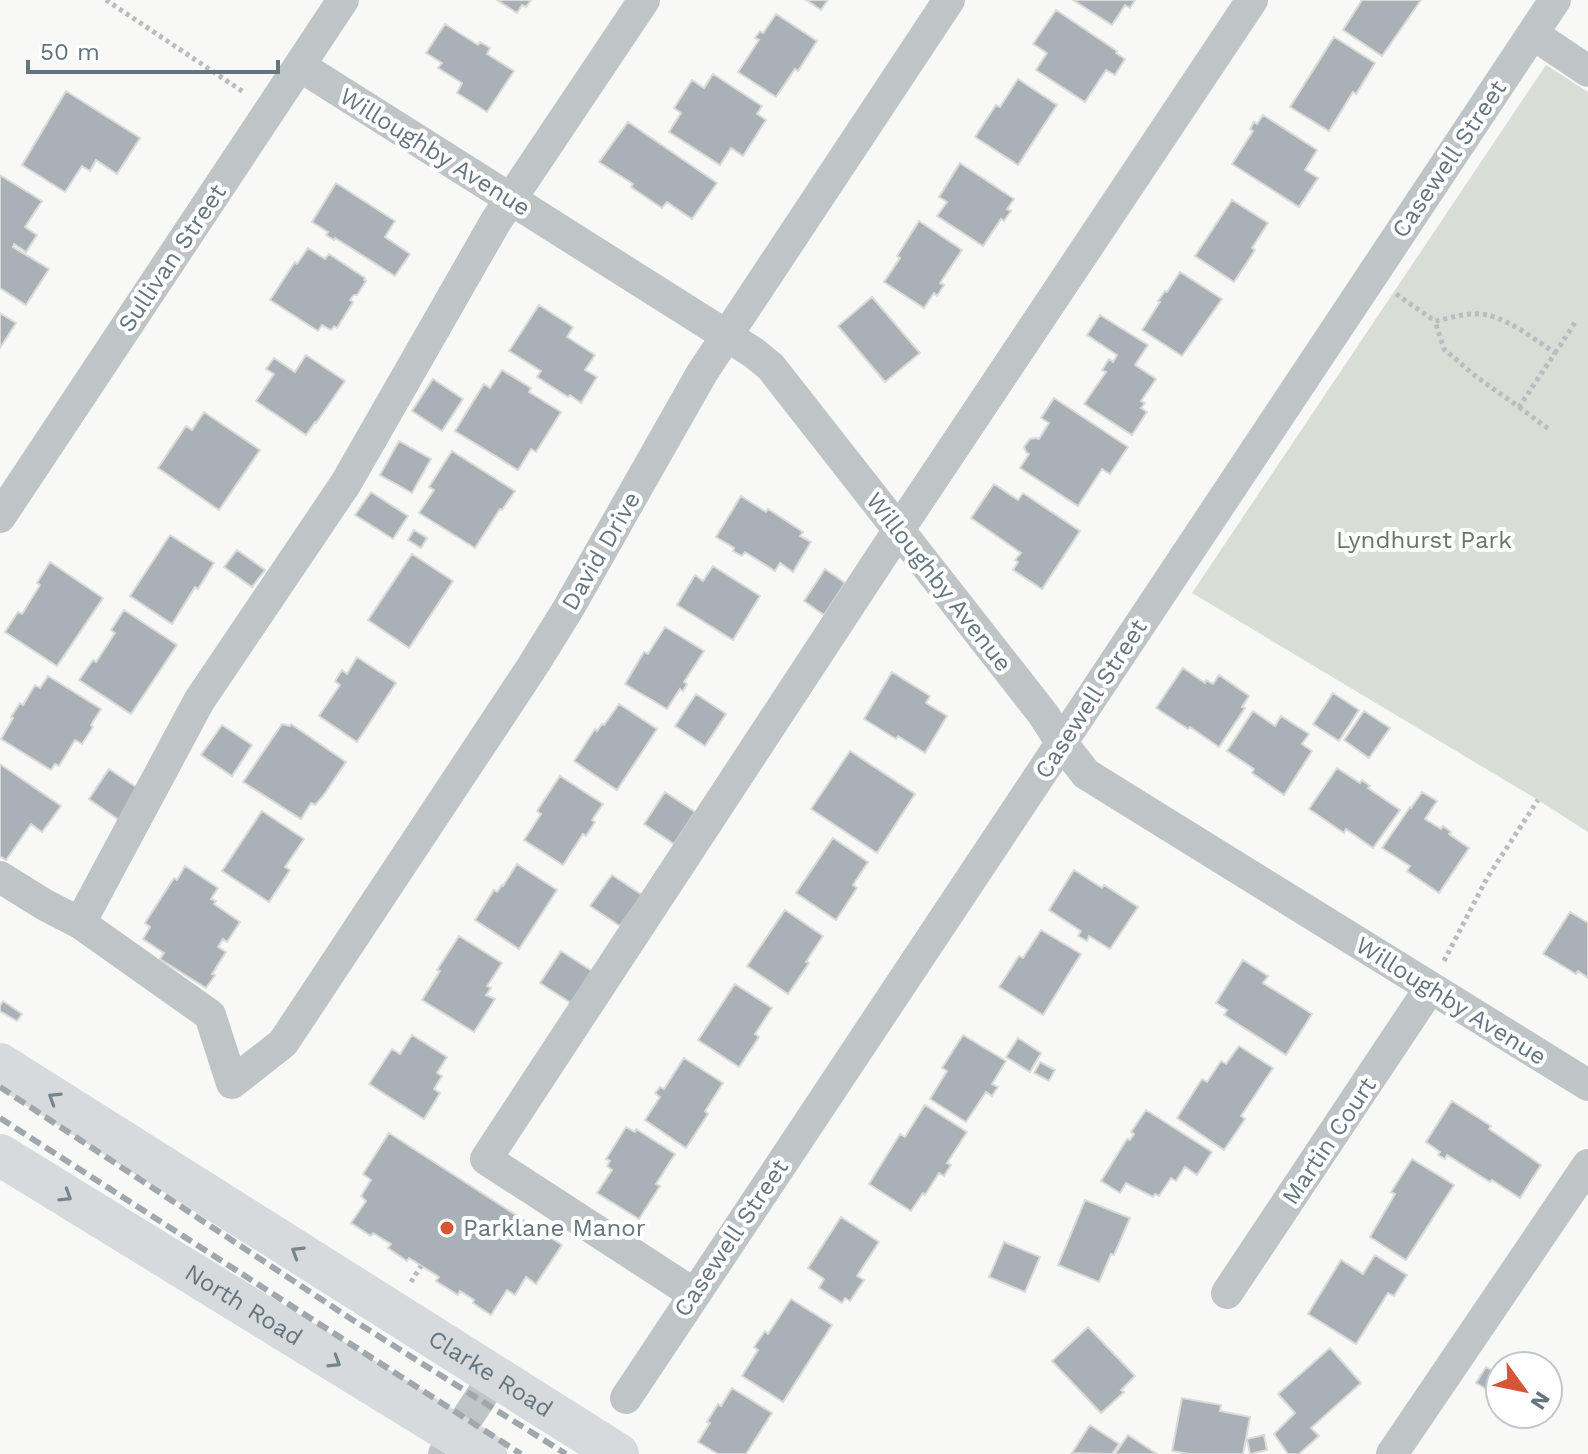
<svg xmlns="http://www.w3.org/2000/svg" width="1588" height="1454" font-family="'Work Sans',sans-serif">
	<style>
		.green { fill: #d8ddd5 }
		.building { fill: #a9b1b6; stroke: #dadad8; stroke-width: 2 }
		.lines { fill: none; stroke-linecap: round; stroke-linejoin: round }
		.path { stroke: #babdbf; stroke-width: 5; stroke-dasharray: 4 4; stroke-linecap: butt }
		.minor { stroke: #bfc4c7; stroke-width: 32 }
		.major { stroke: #d6dadd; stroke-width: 42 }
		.rail { stroke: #a1a8ad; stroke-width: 6; stroke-dasharray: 12 6; stroke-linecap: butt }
		.oneway { stroke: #76848d }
		.poi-dot { fill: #d75537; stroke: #fff; stroke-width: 3 }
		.labels { text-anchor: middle; stroke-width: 8; stroke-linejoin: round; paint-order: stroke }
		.street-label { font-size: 24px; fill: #65757f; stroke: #fff }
		.park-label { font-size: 24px; fill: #687764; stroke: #fff }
		.poi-label { font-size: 24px; fill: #65757f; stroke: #fff; text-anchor: start }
	</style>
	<rect width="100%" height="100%" fill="#f8f8f6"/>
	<!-- green -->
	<path class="green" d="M1546,65L1588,92V832L1538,800L1192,593Z"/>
	<!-- building -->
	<path class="building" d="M497,0H531L526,7L522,5L517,13Z
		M806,0H828L821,10Z
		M1073,0H1135L1130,8L1125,5L1112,25Z
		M1362,0H1421L1382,56L1343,30Z
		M1056,10L1117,51L1116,53L1125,59L1115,75L1106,70L1085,102L1036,70L1047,53L1033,44Z
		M776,14L817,41L798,71L795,69L776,97L738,72L759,40L755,38L760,31L763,33Z
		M445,24L478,45L480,42L490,48L487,54L514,71L487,112L457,93L462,83L438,68L442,63L426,53Z
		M1334,37L1375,63L1356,94L1353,92L1329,131L1290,107Z
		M713,74L762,106L757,114L766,120L743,156L731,148L720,165L669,132L681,113L674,108L692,80L704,88Z
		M1018,79L1057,105L1018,165L975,137L996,105L1000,107Z
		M66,91L140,138L117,174L96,160L90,171L82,166L65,192L22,165Z
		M1263,115L1317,150L1305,170L1318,178L1299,207L1232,164L1253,131L1250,129L1254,122L1257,124Z
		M628,122L717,183L692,219L667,202L662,208L631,187L633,184L599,162Z
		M960,163L1014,199L1007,209L1011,211L1004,221L1001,219L983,246L937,216L947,202L939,197Z
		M0,175L42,201L25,227L37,235L26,252L14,244L13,247L49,269L26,305L0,288Z
		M336,183L395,221L385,237L410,254L395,276L335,238L334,240L326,235L328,232L312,222Z
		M1232,200L1268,223L1252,248L1255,250L1234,282L1195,256Z
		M919,221L962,250L940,283L944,285L937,296L934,293L924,308L884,282L900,258L897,256Z
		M308,248L325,259L329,254L365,278L364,280L366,281L357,295H354L350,300L353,302L337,328L334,326L331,330L322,325L318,331L270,300L295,262L297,264Z
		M1180,272L1222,299L1182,356L1142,330L1160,302L1158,301L1165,291L1167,292Z
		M872,297L920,353L885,382L838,326Z
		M539,305L573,327L567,337L595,355L585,370L597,377L581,403L570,395L568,397L537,377L541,371L509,351Z
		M0,313L16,323L0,348Z
		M1100,315L1148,345L1135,365L1156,379L1141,401L1145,403L1141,408L1147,412L1132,435L1084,404L1106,372L1102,370L1109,359L1113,362L1117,355L1087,335Z
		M306,355L345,381L316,423L315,422L306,435L256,401L274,374L266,369L274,358L295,372Z
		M502,370L531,388L529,392L561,412L536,452L531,449L518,470L455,431L484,384L490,388Z
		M433,379L463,399L442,431L412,411Z
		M1054,398L1128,447L1110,474L1102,469L1078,506L1020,468L1029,454L1026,452L1024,447L1030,439L1036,438L1039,439L1049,423L1041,418Z
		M204,412L260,450L219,510L158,468L186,426L192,430Z
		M399,441L431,459L412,493L380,475Z
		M452,451L515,491L502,510L500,509L475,548L419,513L434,490L429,487Z
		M994,484L1018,500L1023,493L1080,531L1042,589L1013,570L1018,562L1015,560L1021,553L971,518Z
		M371,492L408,516L393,539L355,515Z
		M741,496L766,512L768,509L803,532L800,536L811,542L793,572L780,563L775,571L745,552L742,556L733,551L734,548L716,537Z
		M414,530L427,538L421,548L408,540Z
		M170,535L214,563L198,589L195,587L172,624L130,596Z
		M237,550L265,570L252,587L224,567Z
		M412,554L453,581L409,648L368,620Z
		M50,562L103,598L57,666L5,632L18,612L22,614L40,585L37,583Z
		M713,566L760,596L733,640L677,605L695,575L703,581Z
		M825,569L845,583L824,615L804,601Z
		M124,610L177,645L131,714L79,680L93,660L96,662L115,633L111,630Z
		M665,627L704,651L684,682L687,684L683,691L680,689L667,709L625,684L644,652L648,654Z
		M357,657L396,683L357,742L319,716L340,685L335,681L342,670L347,674Z
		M1183,668L1205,683L1206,680L1213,684L1219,675L1249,696L1242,707L1245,708L1219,747L1190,727L1188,729L1156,708Z
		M892,672L930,696L926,703L947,716L925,753L898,736L896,739L864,719Z
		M48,676L101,709L91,725L93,727L82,744L75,740L59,766L55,764L51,770L1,739L13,718L11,717L20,703L23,705L35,685L40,688Z
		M1333,693L1359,710L1339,741L1313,724Z
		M696,694L726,714L705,746L675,726Z
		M619,704L657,729L617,790L574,761L595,729L597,731L602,724L604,725Z
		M1253,711L1275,726L1281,716L1309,734L1302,744L1312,751L1284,795L1252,773L1254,769L1227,751Z
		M1364,711L1390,728L1369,758L1344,740Z
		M282,724L290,726L291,724L346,762L323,796L315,805L311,803L301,819L243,782Z
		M222,725L252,745L232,776L201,755Z
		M850,751L915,794L877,853L811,809Z
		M0,764L61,806L42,832L31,824L6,860L0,856Z
		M1337,768L1360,783L1362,780L1370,786L1368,788L1400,810L1373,848L1346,829L1344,833L1309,809Z
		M109,769L139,789L119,820L89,799Z
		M560,776L603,804L592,820L595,822L586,836L583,834L563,865L524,840L541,814L537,811Z
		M665,792L695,812L674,844L644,824Z
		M1422,792L1437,801L1425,819L1441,829L1443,826L1451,832L1449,834L1469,848L1439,893L1407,871L1410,866L1382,848L1410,807L1411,808Z
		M262,811L304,839L285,867L290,870L269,902L222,871Z
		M833,838L868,862L853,885L857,888L836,920L796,893Z
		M517,864L557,890L519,949L475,920L494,890L497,892L502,885L503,886Z
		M185,866L218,888L211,899L216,901L214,904L240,922L227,942L223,939L218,947L226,952L212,974L215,975L206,988L160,959L164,953L143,939L150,927L145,923L174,878L177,880Z
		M1074,870L1102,888L1104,885L1138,907L1110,949L1089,936L1087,941L1078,936L1081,931L1049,910Z
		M612,875L642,895L620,926L590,906Z
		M785,910L823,936L806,962L809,963L788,994L747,966Z
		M1570,912L1588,923V978L1578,971L1576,974L1543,954Z
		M1041,930L1081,954L1043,1015L999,987L1019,956L1023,958Z
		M459,936L502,963L487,986L491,988L486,995L495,999L474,1032L422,1000L440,971L437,970Z
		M561,951L592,971L571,1003L540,983Z
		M1243,960L1268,976L1263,983L1312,1014L1286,1055L1224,1015L1227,1010L1216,1003Z
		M735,984L772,1008L755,1034L759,1037L739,1067L698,1040Z
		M3,1001L22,1014L17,1021L0,1011V1006Z
		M412,1035L447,1057L437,1073L442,1076L434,1089L440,1093L424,1119L369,1084L392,1049L400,1054Z
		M963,1035L1006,1061L992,1084L998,1087L992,1096L986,1092L966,1122L930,1099L947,1071L942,1068Z
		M1018,1038L1041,1053L1030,1072L1006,1057Z
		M1239,1046L1273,1068L1241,1116L1245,1119L1224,1150L1177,1118L1202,1079L1207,1082L1221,1061L1226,1064Z
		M684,1058L723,1083L705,1111L708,1114L686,1148L645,1120L660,1097L655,1093L660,1087L664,1089Z
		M1040,1062L1055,1070L1049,1081L1034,1073Z
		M1452,1101L1491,1126L1489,1129L1541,1165L1520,1198L1492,1180L1490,1182L1447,1155L1445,1159L1438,1155L1440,1152L1426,1142Z
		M925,1105L967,1132L947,1163L951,1165L944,1176L939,1173L925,1195L923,1193L911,1211L869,1184L900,1134L905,1137Z
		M1146,1110L1212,1152L1197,1175L1185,1167L1176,1181L1171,1178L1159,1196L1155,1194L1153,1197L1126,1183L1120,1193L1101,1181L1127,1139L1130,1140L1134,1134L1131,1132Z
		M626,1127L635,1132L636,1129L675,1154L656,1184L660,1186L639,1219L597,1193L612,1170L607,1166L610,1161L606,1159Z
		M389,1133L562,1245L536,1284L526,1277L515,1295L507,1290L491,1315L473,1303L474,1300L460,1291L458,1295L436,1281L439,1277L409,1258L407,1261L388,1248L391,1244L373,1233L371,1236L351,1223L366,1201L361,1196L371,1180L363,1174Z
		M1412,1159L1454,1185L1406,1260L1370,1237L1395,1194L1391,1192Z
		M1085,1200L1130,1218L1114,1255L1111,1254L1099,1282L1058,1265Z
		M841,1217L879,1242L857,1276L864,1280L850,1301L845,1298L842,1303L819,1288L824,1279L808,1268Z
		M1004,1242L1040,1257L1025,1292L989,1277Z
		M1375,1255L1407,1275L1394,1296L1388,1293L1356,1344L1308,1314L1341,1260L1363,1274Z
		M791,1299L832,1325L783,1402L742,1376L758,1350L754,1347L765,1331L768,1334Z
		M1088,1327L1135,1376L1121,1390L1124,1392L1101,1413L1052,1361Z
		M1330,1348L1361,1383L1311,1428L1319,1436L1299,1454H1288L1274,1434L1295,1413L1278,1394Z
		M1486,1367L1500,1375V1397L1476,1383Z
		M732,1388L772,1413L746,1454H718L698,1442L710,1423L707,1422L718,1404L721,1406Z
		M1182,1398L1221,1405L1220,1411L1250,1417L1243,1454H1189L1172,1451Z
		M1090,1425L1119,1444L1112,1454L1072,1453Z
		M1128,1435L1157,1454H1115Z
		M1264,1435L1267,1450L1250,1454L1247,1439Z"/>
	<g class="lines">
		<!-- path -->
		<path class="path" d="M106,0L245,93
			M1396,294L1435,321C1451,318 1471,311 1487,315C1512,321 1534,339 1555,353L1519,407L1474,375L1444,349L1435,321
			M1555,353L1576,321
			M1519,407L1550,430
			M1444,961L1487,878L1538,800
			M411,1282L421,1266"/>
		<!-- minor -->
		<path class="minor" d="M1533,34L1588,71
			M300,66L754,353L771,367L1043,714L1061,742L1086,774L1588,1085
			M0,517L343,0
			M0,877L45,905L80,923L210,1015L232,1083L283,1043L532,667L568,609L702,373L949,0
			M80,923L199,701L346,483L496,221L644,0
			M1227,1293L1430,988
			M694,1294L486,1159L898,531L1252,0
			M626,1398L1555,0
			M444,1454L495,1375
			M1392,1454L1588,1165"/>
		<!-- major -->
		<g class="major">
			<path id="s1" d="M0,1064L618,1454"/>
			<path id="s2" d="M0,1155L486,1454"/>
		</g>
		<!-- rail -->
		<path class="rail" d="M0,1087L348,1317L566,1454
			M0,1118L521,1454"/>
	</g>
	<!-- one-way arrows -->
	<defs><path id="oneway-chevron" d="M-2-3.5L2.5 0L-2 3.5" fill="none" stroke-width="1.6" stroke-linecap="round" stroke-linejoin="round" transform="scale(2)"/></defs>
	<g class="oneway">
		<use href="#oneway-chevron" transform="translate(54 1098) rotate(-148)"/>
		<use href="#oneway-chevron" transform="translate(66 1196) rotate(32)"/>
		<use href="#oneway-chevron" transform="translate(297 1252) rotate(-148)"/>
		<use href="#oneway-chevron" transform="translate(335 1362) rotate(32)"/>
	</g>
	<!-- markers -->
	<circle class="poi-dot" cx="447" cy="1228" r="8"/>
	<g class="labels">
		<!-- street labels -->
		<g class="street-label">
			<text transform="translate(435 152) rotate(32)" y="8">Willoughby Avenue</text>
			<text transform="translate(1449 159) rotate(-56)" y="8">Casewell Street</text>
			<text transform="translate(172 258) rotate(-56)" y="8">Sullivan Street</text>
			<text transform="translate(601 551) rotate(-60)" y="8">David Drive</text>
			<text transform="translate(939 582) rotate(52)" y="8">Willoughby Avenue</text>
			<text transform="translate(1091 699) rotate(-57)" y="8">Casewell Street</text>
			<text transform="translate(1451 1001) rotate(32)" y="8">Willoughby Avenue</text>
			<text transform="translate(1329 1141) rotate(-56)" y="8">Martin Court</text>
			<text transform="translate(731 1238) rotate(-56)" y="8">Casewell Street</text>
			<text dy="8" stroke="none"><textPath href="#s2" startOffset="286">North Road</textPath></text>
			<text dy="8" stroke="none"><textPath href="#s1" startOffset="580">Clarke Road</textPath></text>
		</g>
		<!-- park labels -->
		<g class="park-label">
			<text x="1424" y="548">Lyndhurst Park</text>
		</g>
		<!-- poi labels -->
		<g class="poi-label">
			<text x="463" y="1236">Parklane Manor</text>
		</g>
	</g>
	<!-- north arrow -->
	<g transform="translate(1524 1390) rotate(123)"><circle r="38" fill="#ffffff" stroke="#c1c8cc" stroke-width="2"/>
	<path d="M0-6L14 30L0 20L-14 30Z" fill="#d75537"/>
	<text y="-12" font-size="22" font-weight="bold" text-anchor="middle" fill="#65757f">N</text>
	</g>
	<!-- scale -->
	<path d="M28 60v12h250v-12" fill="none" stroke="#65757f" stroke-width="4"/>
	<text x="40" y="60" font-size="24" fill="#65757f" stroke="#ffffff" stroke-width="6" paint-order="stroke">50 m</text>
</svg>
